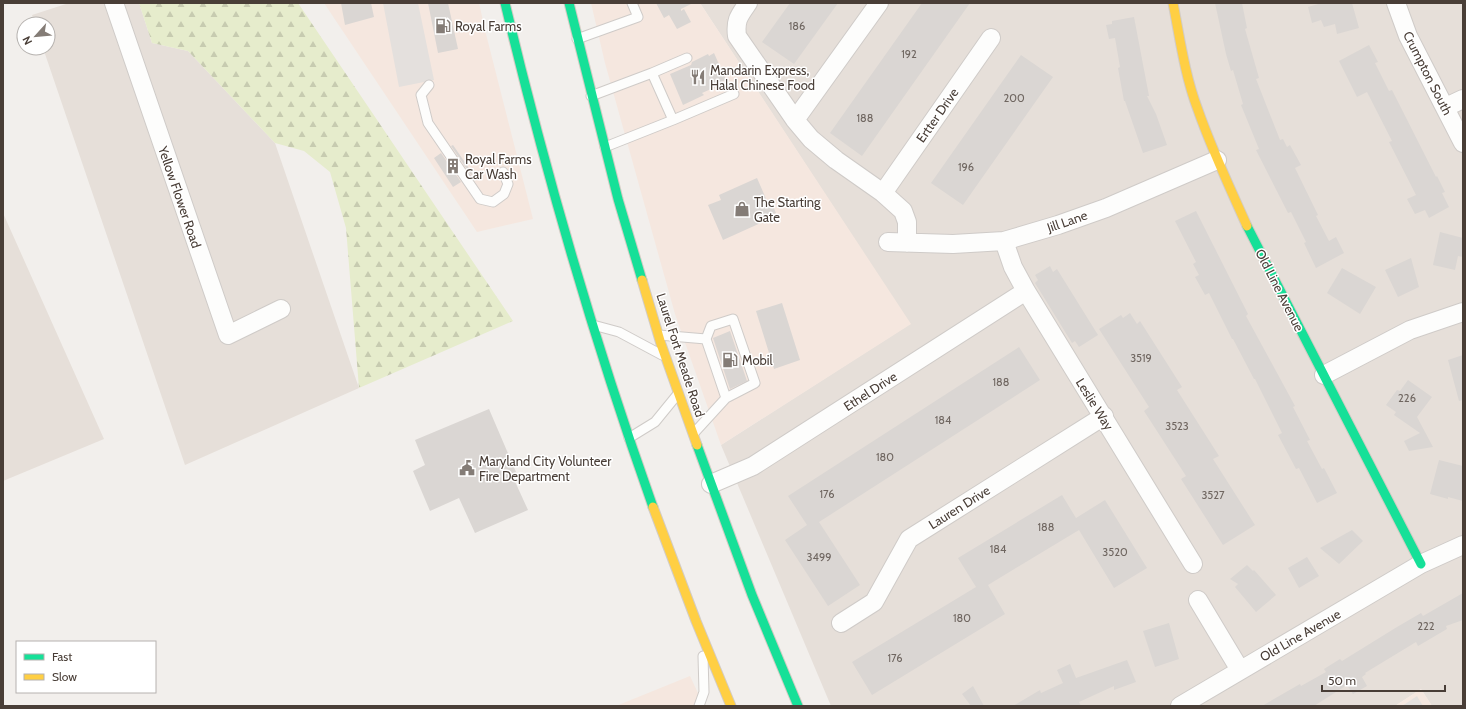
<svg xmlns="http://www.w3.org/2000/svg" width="1466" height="709" font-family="Cabin,sans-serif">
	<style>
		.residential { fill: #e6dfd9 }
		.commercial { fill: #f5e7df }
		.forest { fill: url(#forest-firs) }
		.parking { fill: #e4e0dd }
		.building { fill: #dad6d3 }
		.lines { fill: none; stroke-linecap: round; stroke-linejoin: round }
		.lane-casing { stroke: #cfcbc8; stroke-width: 11 }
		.street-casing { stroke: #cfcbc8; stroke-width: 20 }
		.fast-casing { stroke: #d3ccc4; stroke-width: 11 }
		.slow-casing { stroke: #d3ccc4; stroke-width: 11 }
		.lane { stroke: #fdfdfc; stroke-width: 9 }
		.street { stroke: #fdfdfc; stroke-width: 18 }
		.fast { stroke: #16e098; stroke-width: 9 }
		.slow { stroke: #ffcf43; stroke-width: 9 }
		.labels { text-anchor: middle; stroke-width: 3; stroke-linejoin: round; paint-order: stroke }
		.number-label { font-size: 11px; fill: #6f6660 }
		.poi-label { font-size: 13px; fill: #493e37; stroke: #fff; text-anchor: start }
		.street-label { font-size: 13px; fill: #493e37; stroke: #fff }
	</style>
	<defs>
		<pattern id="forest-firs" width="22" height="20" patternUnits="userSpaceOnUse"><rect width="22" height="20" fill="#e6eccc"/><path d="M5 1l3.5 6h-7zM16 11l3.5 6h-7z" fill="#c7cbb0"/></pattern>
	</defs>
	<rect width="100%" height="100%" fill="#f2efec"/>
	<!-- residential -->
	<path class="residential" d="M69,3H139L152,43L188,51L275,143L359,388L185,465L43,48H48V24H35L32,15Z
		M700,3H1463V706H1432L1421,689L1395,706H831L721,445L910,324Z
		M3,213L104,439L3,481Z"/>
	<!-- commercial -->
	<path class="commercial" d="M324,3H479L486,34L533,219L477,232Z
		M591,3H700L911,324L721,445L675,314L605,63Z
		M690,676L704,706H616Z
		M1421,689L1432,706H1395Z"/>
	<!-- forest -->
	<path class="forest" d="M139,3H298L513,321L359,388L346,228L330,172L304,151L275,143L188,51L152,43Z"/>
	<!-- parking -->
	<path class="parking" d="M383,3H418L434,80L399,87Z
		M1417,696L1423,706H1402Z"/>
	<!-- building -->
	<path class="building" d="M341,3H371L374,17L345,25Z
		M428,3H448L458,49L438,53Z
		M656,3H693L681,9V11L684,9L691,22L677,29L669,15L664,18Z
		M790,3H838L794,64L762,42Z
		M922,3H970L862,156L830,133Z
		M1215,3H1242L1247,28L1245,29L1259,78L1256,79L1280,140L1283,139L1287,147L1290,145L1301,165L1295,168L1318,215L1316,216L1329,241L1336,237L1344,253L1316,268L1304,243L1306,242L1291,212L1288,213L1256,150L1259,149L1241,105L1243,104L1233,70L1231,71L1226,54Z
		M1322,3H1352L1359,28L1337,34L1335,24L1324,27L1321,20L1312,23L1308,7Z
		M1134,17L1149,96H1147L1156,114L1167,145L1143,153L1125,101H1124L1118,68L1120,67L1115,38L1109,39L1106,25L1112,24V21Z
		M1369,45L1378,62L1375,63L1389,91L1392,90L1436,177L1437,176L1445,192L1442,193L1449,207L1429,218L1425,210L1415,214L1407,199L1416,195L1389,142L1392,141L1367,92L1357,97L1339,61Z
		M714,53L726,80L721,82L722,84L702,93L704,95L683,105L670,74L691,65L692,62L708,54L709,56Z
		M1021,55L1053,77L963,205L931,183Z
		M453,145L473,174L471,175L451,146Z
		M441,153L461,182L453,187L434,158Z
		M757,178L767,201L770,200L776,213L773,214L774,217L723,240L708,205L721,200L719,195Z
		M1196,211L1248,314L1246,316L1295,406L1293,407L1310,440L1307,441L1322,469L1324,468L1337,493L1317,503L1299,468L1296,469L1278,435L1282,433L1255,379H1254L1233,339H1232L1209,293L1205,295L1195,277L1199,275L1193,264L1196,262L1175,221Z
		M1440,232L1463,238V257L1458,256L1455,270L1433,265Z
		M1411,258L1419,287L1398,297L1385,270Z
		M1050,266L1053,272L1057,269L1098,335L1079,347L1075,341L1072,343L1035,283L1038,280L1035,275Z
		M1342,268L1376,287L1360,314L1327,293Z
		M782,303L800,360L774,369L756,311Z
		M1130,313L1137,324L1140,321L1182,387L1177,390L1219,456L1213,459L1255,525L1223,545L1181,479L1186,476L1144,411L1149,407L1099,329L1121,315L1123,318Z
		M730,331L747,381L730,389L713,338Z
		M1019,347L1040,380L819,522L860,585L828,606L785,540L807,525L788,496Z
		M1463,355V400L1459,401L1448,360Z
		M1408,380L1432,397L1417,417L1433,447L1409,451L1404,441L1420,433L1394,415L1396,412L1386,405L1397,390L1400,391Z
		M489,409L516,472L512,475L528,510L475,533L459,498L430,511L413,471L425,465L415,440Z
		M1439,460L1463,466V501L1448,497V499L1430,494Z
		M1062,495L1076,518L1105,500L1147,568L1114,588L1079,530L988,585L1005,614L872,695L852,662L976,587L958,558Z
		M1352,530L1363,541L1339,564L1320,548Z
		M1307,557L1319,576L1299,588L1288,568Z
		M1247,565L1253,571L1254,570L1276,595L1256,612L1235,587L1238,584L1230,579Z
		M1463,593V620L1446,626L1447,629L1418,646L1416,642L1365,673L1366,674L1362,677L1367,686L1353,694L1347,685L1314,706H1262L1300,684L1301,686L1326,672L1324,669L1340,659L1342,661L1397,627L1421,613L1423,616Z
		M1169,623L1179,659L1155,667L1143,631Z
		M1127,660L1136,682L1114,690V686L1079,702L1081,706H1013L1040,690L1041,693L1063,683L1057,670L1070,664L1076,678Z
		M973,686L984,706H971L962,694Z"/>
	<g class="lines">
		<defs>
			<path id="lane" d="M577,39L638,17L632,3
				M652,73L687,58
				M429,85L421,95L428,123L480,199L493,202L504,194L508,184L503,172
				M591,96L652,73L673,120L605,147
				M673,120L734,94
				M593,325L619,332L662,355
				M659,335L706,339
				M694,433L726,398L755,383L733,319L711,326L706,339L726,398
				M629,438L655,422L677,395
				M699,706L704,692L703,656"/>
			<path id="street" d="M114,3L228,335L281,309
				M748,3C739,16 735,20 737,36L795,120L811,139L836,160L883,193L903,211L907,222V243
				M1396,3L1408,36L1463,143
				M1446,107L1463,99
				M795,120L879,3
				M883,193L991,38
				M1004,241L1013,267L1026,291L1193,564
				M888,242L953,244L1004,241L1058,225L1106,208L1217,160
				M1324,375L1410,330L1463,312
				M711,484L753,466L1026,291
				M1198,600L1240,670
				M841,623L874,602L909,539L1104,416
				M1180,706L1421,564L1463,545"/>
			<path id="fast" d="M505,3C546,175 594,341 653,507
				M569,3L618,199L642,280
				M1247,226L1421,564
				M697,445L752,595L798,706"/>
			<path id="slow" d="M1173,3C1180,39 1185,76 1198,110C1212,150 1230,188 1247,226
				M642,280L661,344L697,445
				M653,507L696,621L731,706"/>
		</defs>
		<!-- lane casing -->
		<use href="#lane" class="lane-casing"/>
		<!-- street casing -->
		<use href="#street" class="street-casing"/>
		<!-- fast casing -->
		<use href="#fast" class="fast-casing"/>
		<!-- slow casing -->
		<use href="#slow" class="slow-casing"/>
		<!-- lane -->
		<use href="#lane" class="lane"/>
		<!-- street -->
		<use href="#street" class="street"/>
		<!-- fast -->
		<use href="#fast" class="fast"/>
		<!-- slow -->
		<use href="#slow" class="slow"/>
	</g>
	<!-- icons -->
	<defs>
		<symbol id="fuel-bare" viewBox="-9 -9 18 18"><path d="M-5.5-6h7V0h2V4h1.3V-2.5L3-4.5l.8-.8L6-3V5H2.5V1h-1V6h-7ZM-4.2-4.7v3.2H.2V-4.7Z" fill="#847c76" stroke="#fff" stroke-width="2.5" paint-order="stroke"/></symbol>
		<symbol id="restaurant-bare" viewBox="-9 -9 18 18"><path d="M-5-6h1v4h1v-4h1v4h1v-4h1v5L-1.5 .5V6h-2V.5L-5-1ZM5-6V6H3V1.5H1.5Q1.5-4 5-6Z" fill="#847c76" stroke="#fff" stroke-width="2.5" paint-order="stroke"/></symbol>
		<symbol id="building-bare" viewBox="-9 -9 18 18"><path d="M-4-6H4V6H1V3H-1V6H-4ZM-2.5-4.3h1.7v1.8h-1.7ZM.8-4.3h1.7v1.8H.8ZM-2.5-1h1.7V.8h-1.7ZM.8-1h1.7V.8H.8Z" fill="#847c76" stroke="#fff" stroke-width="2.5" paint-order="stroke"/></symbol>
		<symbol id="shop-bare" viewBox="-9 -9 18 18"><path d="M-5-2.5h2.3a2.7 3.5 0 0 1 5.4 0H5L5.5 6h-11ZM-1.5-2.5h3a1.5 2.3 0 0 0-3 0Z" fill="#847c76" stroke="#fff" stroke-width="2.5" paint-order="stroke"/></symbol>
		<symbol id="civic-bare" viewBox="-9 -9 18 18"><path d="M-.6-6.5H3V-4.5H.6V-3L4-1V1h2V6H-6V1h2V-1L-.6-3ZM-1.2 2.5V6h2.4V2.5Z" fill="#847c76" stroke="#fff" stroke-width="2.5" paint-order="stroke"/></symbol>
	</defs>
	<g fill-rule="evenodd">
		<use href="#fuel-bare" x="432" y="15" width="22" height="22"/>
		<use href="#restaurant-bare" x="687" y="66" width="22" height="22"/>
		<use href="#building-bare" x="442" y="155" width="22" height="22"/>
		<use href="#shop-bare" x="731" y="198" width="22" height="22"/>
		<use href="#fuel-bare" x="719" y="349" width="22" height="22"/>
		<use href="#civic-bare" x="456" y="457" width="22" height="22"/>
	</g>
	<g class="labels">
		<!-- number labels -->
		<g class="number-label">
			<text x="797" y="30">186</text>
			<text x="909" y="58">192</text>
			<text x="1014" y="102">200</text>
			<text x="865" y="122">188</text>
			<text x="966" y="171">196</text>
			<text x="1141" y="362">3519</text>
			<text x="1001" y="386">188</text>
			<text x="1407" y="402">226</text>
			<text x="943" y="424">184</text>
			<text x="1177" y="430">3523</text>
			<text x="885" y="461">180</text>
			<text x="827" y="498">176</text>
			<text x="1213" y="499">3527</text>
			<text x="1046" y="531">188</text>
			<text x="998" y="553">184</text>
			<text x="1115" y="556">3520</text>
			<text x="819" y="561">3499</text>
			<text x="962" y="622">180</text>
			<text x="1426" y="630">222</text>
			<text x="895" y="662">176</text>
		</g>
		<!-- poi labels -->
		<g class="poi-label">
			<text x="455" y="31">Royal Farms</text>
			<text x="710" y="75">Mandarin Express,<tspan x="710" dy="15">Halal Chinese Food</tspan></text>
			<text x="465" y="164">Royal Farms<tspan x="465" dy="15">Car Wash</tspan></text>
			<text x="754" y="207">The Starting<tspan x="754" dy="15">Gate</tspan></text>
			<text x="742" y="365">Mobil</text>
			<text x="479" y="466">Maryland City Volunteer<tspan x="479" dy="15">Fire Department</tspan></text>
		</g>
		<!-- street labels -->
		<g class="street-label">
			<text transform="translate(1428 73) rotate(63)" y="5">Crumpton South</text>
			<text transform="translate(937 115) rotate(-55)" y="5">Ertter Drive</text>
			<text transform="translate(180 197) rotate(71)" y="5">Yellow Flower Road</text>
			<text transform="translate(1067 221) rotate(-19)" y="5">Jill Lane</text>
			<text transform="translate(1280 290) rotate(63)" y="5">Old Line Avenue</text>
			<text transform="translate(681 355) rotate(72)" y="5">Laurel Fort Meade Road</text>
			<text transform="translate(870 391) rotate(-33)" y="5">Ethel Drive</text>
			<text transform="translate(1095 404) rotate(58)" y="5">Leslie Way</text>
			<text transform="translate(959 507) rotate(-32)" y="5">Lauren Drive</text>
			<text transform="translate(1300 635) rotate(-30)" y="5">Old Line Avenue</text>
		</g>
	</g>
	<!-- border -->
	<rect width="1466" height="709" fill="none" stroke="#493e37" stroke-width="8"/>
	<!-- legend -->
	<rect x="16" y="641" width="140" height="52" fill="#ffffff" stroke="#b6b2af"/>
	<rect x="24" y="654" width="20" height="6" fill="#16e098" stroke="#b6b2af"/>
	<text x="52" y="661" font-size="12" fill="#493e37">Fast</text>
	<rect x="24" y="674" width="20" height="6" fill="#ffcf43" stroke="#b6b2af"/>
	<text x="52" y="681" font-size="12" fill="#493e37">Slow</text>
	<!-- north arrow -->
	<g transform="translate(36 36) rotate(243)"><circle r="19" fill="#ffffff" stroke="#b6b2af"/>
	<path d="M0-3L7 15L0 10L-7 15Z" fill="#847c76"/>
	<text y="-6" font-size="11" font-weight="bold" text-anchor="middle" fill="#493e37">N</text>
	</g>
	<!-- scale -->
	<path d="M1322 685v6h123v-6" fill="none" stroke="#493e37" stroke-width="2"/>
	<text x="1328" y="685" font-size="12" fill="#493e37" stroke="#ffffff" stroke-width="3" paint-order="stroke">50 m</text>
</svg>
